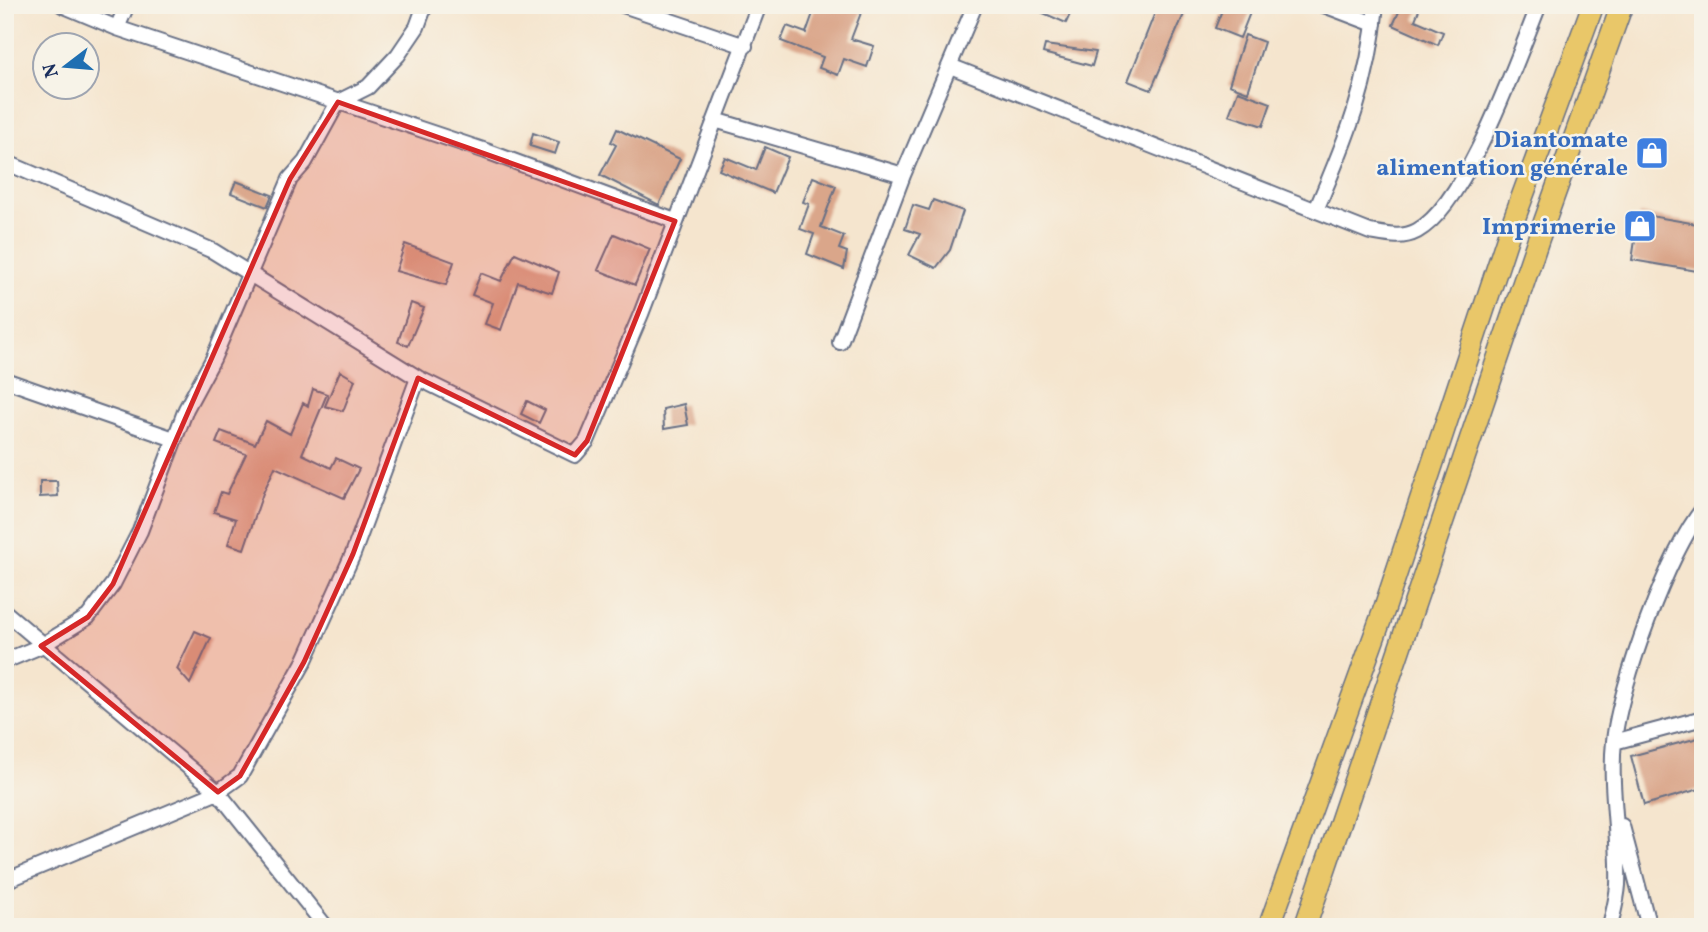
<svg xmlns="http://www.w3.org/2000/svg" width="1708" height="932" font-family="Vollkorn,serif">
	<style>
		.building { fill: #daa68a }
		.lines { fill: none; stroke-linecap: round; stroke-linejoin: round }
		.minor-casing { stroke: #676f85; stroke-width: 18 }
		.primary-casing { stroke: #676f85; stroke-width: 24 }
		.minor { stroke: #fff; stroke-width: 14 }
		.primary { stroke: #e9c769; stroke-width: 21 }
		.marked { fill: #d62828; fill-opacity: 0.2; stroke: #d62828; stroke-width: 5; stroke-linejoin: round }
		.labels { text-anchor: middle; stroke-width: 5; stroke-linejoin: round; paint-order: stroke }
		.shop-label { font-size: 24px; font-weight: bold; fill: #366cbe; stroke: #f7f3e8; text-anchor: end }
	</style>
	<rect width="100%" height="100%" fill="#f7f3e8"/>
	<filter id="ink" filterUnits="userSpaceOnUse"><feTurbulence type="fractalNoise" baseFrequency=".0143" numOctaves="2"/><feDisplacementMap in="SourceGraphic" scale="14" xChannelSelector="R" yChannelSelector="G"/><feConvolveMatrix kernelMatrix="1 2 1 2 8 2 1 2 1" color-interpolation-filters="sRGB"/></filter>
	<filter id="wash" filterUnits="userSpaceOnUse"><feTurbulence type="fractalNoise" baseFrequency=".00686" numOctaves="4" result="noise"/><feDisplacementMap in="SourceGraphic" scale="28" xChannelSelector="R" yChannelSelector="G"/><feGaussianBlur stdDeviation="1.57" result="paint"/><feColorMatrix in="noise" values="0 0 0 0 0 0 0 0 0 0 0 0 0 0 0 0 0 1.4 0 .05"/><feComposite in="paint" operator="in"/></filter>
	<g filter="url(#wash)">
		<rect width="100%" height="100%" fill="#f5e5ce"/>
		<g id="blocks">
			<!-- building -->
			<path class="building" d="M816,5H864L851,39L874,46L867,67L844,59L838,75L819,68L823,57L781,41L787,26L806,33Z
				M1025,5H1056L1071,12L1066,23Z
				M1158,5H1188L1151,90L1128,81Z
				M1224,5H1253L1240,38L1215,28Z
				M1402,5H1421L1415,20L1443,32L1438,45L1393,25Z
				M1245,35L1264,42L1248,92L1229,85Z
				M1045,45L1096,52L1092,66L1043,53Z
				M1238,91L1271,103L1263,126L1229,115Z
				M617,129L680,159L659,205L600,175L616,145L611,142Z
				M533,133L559,142L555,154L530,146Z
				M765,147L788,157L773,193L719,170L725,157L756,170Z
				M813,177L836,186L821,227L844,236L839,249L847,252L844,269L807,254L814,234L800,229L809,204L803,202Z
				M236,181L272,195L267,207L231,193Z
				M933,200L963,211L950,250L936,268L909,255L920,234L905,229L913,205L929,210Z
				M1639,214L1703,225V272L1632,260Z
				M614,234L650,249L635,285L598,270Z
				M405,244L454,262L446,285L396,271Z
				M515,253L559,272L552,293L518,282L501,330L485,324L493,303L472,295L481,273L501,281Z
				M411,303L424,308L408,346L398,342Z
				M340,371L355,380L343,411L325,406Z
				M313,389L327,394L302,454L331,468L336,458L359,469L344,498L275,467L263,493L244,549L228,544L236,519L214,512L221,492L227,494L246,454L216,443L221,431L255,444L266,421L290,434L303,403L308,406Z
				M527,401L545,410L539,423L521,414Z
				M684,404L688,425L664,429L663,409Z
				M40,481H57L58,496L40,497Z
				M195,631L211,638L190,684L177,669Z
				M1698,738L1700,747L1703,746V788L1644,805L1631,756Z"/>
		</g>
	</g>
	<g filter="url(#ink)">
		<use href="#blocks" fill-opacity="0" stroke="#676f85" stroke-width="2"/>
		<g class="lines">
			<defs>
				<path id="minor" d="M62,5L117,28L486,151L675,221
					M623,5L745,46
					M1324,5L1374,24
					M117,28L127,5
					M950,66L1370,232C1387,235 1402,239 1417,231C1467,204 1517,59 1539,5
					M715,120L903,175
					M5,162L213,251L418,378L575,455L587,441L641,314L759,5
					M1316,210C1347,138 1369,84 1376,5
					M840,342L903,175L975,5
					M5,380L174,439
					M5,612L218,792L326,927
					M5,661L41,646L88,617L113,584L140,531L186,409L213,359L290,179L305,162L338,102L368,87L398,55L417,27L425,5
					M1614,742L1703,718
					M1622,826L1649,927
					M5,881L218,792L240,776L304,662L353,554L418,378
					M1610,927C1613,913 1617,899 1618,885C1620,837 1609,788 1614,741C1620,685 1668,552 1703,509"/>
				<path id="primary" d="M1269,927L1385,607L1510,230L1593,5
					M1305,927L1538,240L1622,5"/>
			</defs>
			<!-- minor casing -->
			<use href="#minor" class="minor-casing"/>
			<!-- primary casing -->
			<use href="#primary" class="primary-casing"/>
			<!-- minor -->
			<use href="#minor" class="minor"/>
			<!-- primary -->
			<use href="#primary" class="primary"/>
		</g>
	</g>
	<!-- marked area -->
	<path class="marked" d="M338,102L675,221L587,441L575,455L418,378L353,554L304,662L240,776L218,792L41,646L88,617L113,584L290,179Z"/>
	<!-- icons -->
	<defs>
		<symbol id="shop-square" viewBox="-11 -11 22 22"><rect x="-9" y="-9" width="18" height="18" rx="4" fill="#3f7fe0" stroke="#f7f3e8"/><path d="M-5-2.5h2.3a2.7 3.5 0 0 1 5.4 0H5L5.5 6h-11ZM-1.5-2.5h3a1.5 2.3 0 0 0-3 0Z" fill="#fff"/></symbol>
	</defs>
	<g fill-rule="evenodd">
		<use href="#shop-square" x="1633" y="134" width="38" height="38"/>
		<use href="#shop-square" x="1621" y="207" width="38" height="38"/>
	</g>
	<g class="labels">
		<!-- shop labels -->
		<g class="shop-label">
			<text x="1628" y="147">Diantomate<tspan x="1628" dy="28">alimentation générale</tspan></text>
			<text x="1616" y="234">Imprimerie</text>
		</g>
	</g>
	<!-- margin -->
	<rect width="1708" height="932" fill="none" stroke="#f7f3e8" stroke-width="28"/>
	<!-- north arrow -->
	<g transform="translate(66 66) rotate(254)"><circle r="33" fill="#f7f3e8" stroke="#9fa5b1" stroke-width="2"/>
	<path d="M0-5L12 26L0 18L-12 26Z" fill="#1f6fb2"/>
	<text y="-10" font-size="19" font-weight="bold" text-anchor="middle" fill="#1b2f5e">N</text>
	</g>
</svg>
